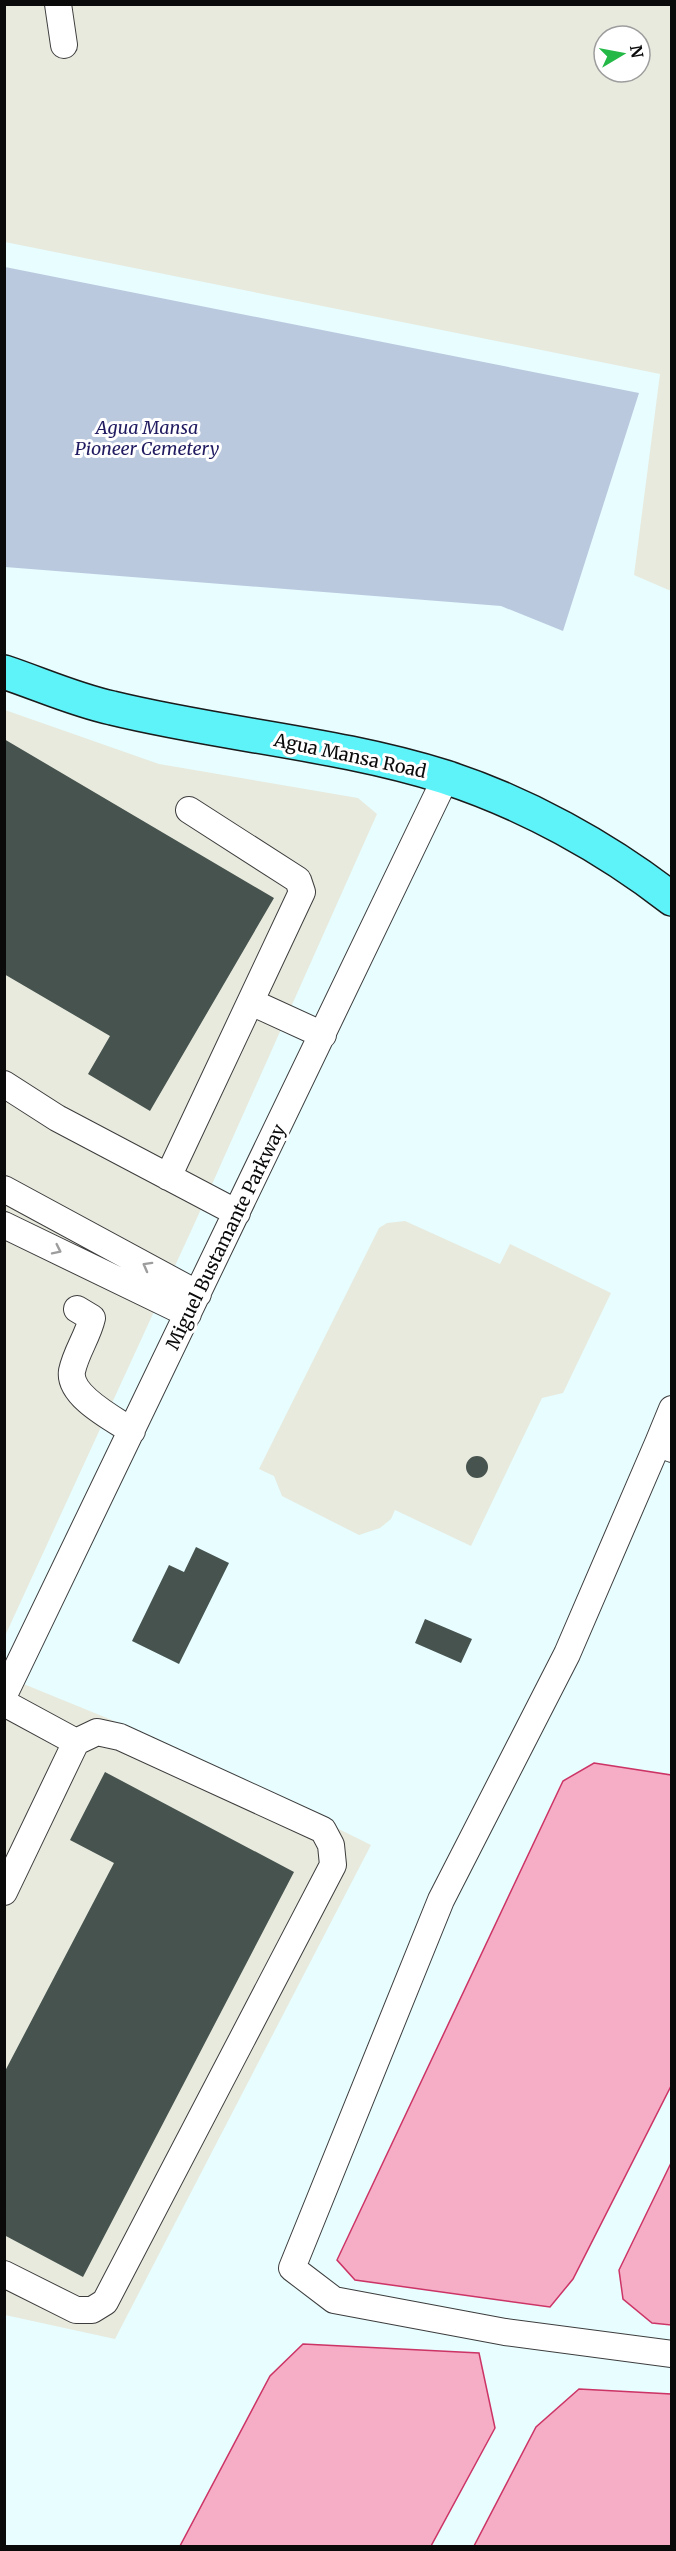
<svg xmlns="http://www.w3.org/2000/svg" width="676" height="2551" font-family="Merriweather,serif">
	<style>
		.industrial { fill: #e8eade; fill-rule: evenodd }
		.cemetery { fill: #bbc9df }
		.water { fill: #f6adc6; stroke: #cc3465; stroke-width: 1.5 }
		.building { fill: #47534f }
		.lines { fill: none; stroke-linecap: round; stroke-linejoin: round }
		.minor-casing { stroke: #3d3d3d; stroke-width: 28 }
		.major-casing { stroke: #1b1b1b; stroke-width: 36 }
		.minor { stroke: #fff; stroke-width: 26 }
		.major { stroke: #5ef3f9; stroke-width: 33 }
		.oneway { stroke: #9d9d9d }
		.labels { text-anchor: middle; stroke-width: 6; stroke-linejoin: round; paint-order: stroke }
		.park-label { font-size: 18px; font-style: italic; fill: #211c61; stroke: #fff }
		.street-label { font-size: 18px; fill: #0a0a0a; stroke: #fff }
	</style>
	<rect width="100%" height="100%" fill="#e7fdff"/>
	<!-- industrial -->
	<path class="industrial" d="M4,5H671V591L634,575L660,374L5,242ZM604,36H640V72H604Z
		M5,710L159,764L358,798L377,814L197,1218L5,1636Z
		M405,1221L500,1264L510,1244L611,1293L563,1393L542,1398L471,1546L395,1510L391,1519L380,1528L359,1535L282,1496L274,1476L259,1469L379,1228L387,1223Z
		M4,1676L151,1736L371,1845L115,2339L5,2315Z"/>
	<!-- cemetery -->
	<path class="cemetery" d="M5,267L639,393L563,631L501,606L5,567Z"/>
	<!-- water -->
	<path class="water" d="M594,1763L671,1775V2086L573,2279L550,2307L355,2280L337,2260L563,1781Z
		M671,2163V2325L652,2323L623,2299L619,2270Z
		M303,2344L479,2353L495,2428L431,2546H180L270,2376Z
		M579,2389L671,2394V2546H474L536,2427Z"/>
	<!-- building -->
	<path class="building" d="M4,739L274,898L150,1111L88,1074L110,1036L4,974Z
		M466 1467a11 11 0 1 1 22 0a11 11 0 1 1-22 0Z
		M196,1547L229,1563L179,1664L132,1641L169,1565L184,1572Z
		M425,1619L472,1639L461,1663L415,1643Z
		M105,1772L294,1872L83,2277L4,2235V2073L114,1863L70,1840Z"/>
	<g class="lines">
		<defs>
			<path id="minor" d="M58,4L64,45
				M251,1002L323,1035
				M4,1084L57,1118L237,1213
				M168,1177L302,892L298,880L189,810
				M4,1189L198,1294
				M4,1225L188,1314
				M77,1309L92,1318C88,1336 76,1352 72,1371C68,1396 114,1419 132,1431
				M672,1409L658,1443L672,1449
				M658,1443L567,1654L441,1900L292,2268L334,2300L505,2332L672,2354
				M4,1695L446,777
				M4,1703L76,1742L4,1892
				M4,2274L76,2310H92L105,2302L333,1865L331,1845L323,1830L120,1737L97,1732L76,1742"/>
			<path id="major" d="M4,672C40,684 75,700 112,708C222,735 337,743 445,777C525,803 605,847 672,899"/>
		</defs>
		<!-- minor casing -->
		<use href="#minor" class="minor-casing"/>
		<!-- major casing -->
		<use href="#major" class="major-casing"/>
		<!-- minor -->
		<use href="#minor" class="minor"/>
		<!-- major -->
		<use href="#major" class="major"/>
	</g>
	<!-- one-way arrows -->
	<defs><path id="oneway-chevron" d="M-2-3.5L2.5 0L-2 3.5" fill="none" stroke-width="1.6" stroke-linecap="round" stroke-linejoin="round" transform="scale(1.5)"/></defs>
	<g class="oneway">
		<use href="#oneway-chevron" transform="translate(57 1250) rotate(26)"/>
		<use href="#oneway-chevron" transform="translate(147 1266) rotate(-151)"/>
	</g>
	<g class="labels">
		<!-- park labels -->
		<g class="park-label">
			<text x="147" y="434">Agua Mansa<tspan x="147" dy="21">Pioneer Cemetery</tspan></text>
		</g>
		<!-- street labels -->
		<g class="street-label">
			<text transform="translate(350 756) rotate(12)" y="6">Agua Mansa Road</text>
			<text transform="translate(226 1237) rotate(-64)" y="6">Miguel Bustamante Parkway</text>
		</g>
	</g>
	<!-- border -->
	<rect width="676" height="2551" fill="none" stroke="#0a0a0a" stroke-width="12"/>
	<!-- north arrow -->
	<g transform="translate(622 54) rotate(80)"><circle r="28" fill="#ffffff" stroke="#9d9d9d" stroke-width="1.5"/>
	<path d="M0-4.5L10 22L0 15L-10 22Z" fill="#24b947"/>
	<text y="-9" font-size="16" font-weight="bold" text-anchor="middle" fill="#0a0a0a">N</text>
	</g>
</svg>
